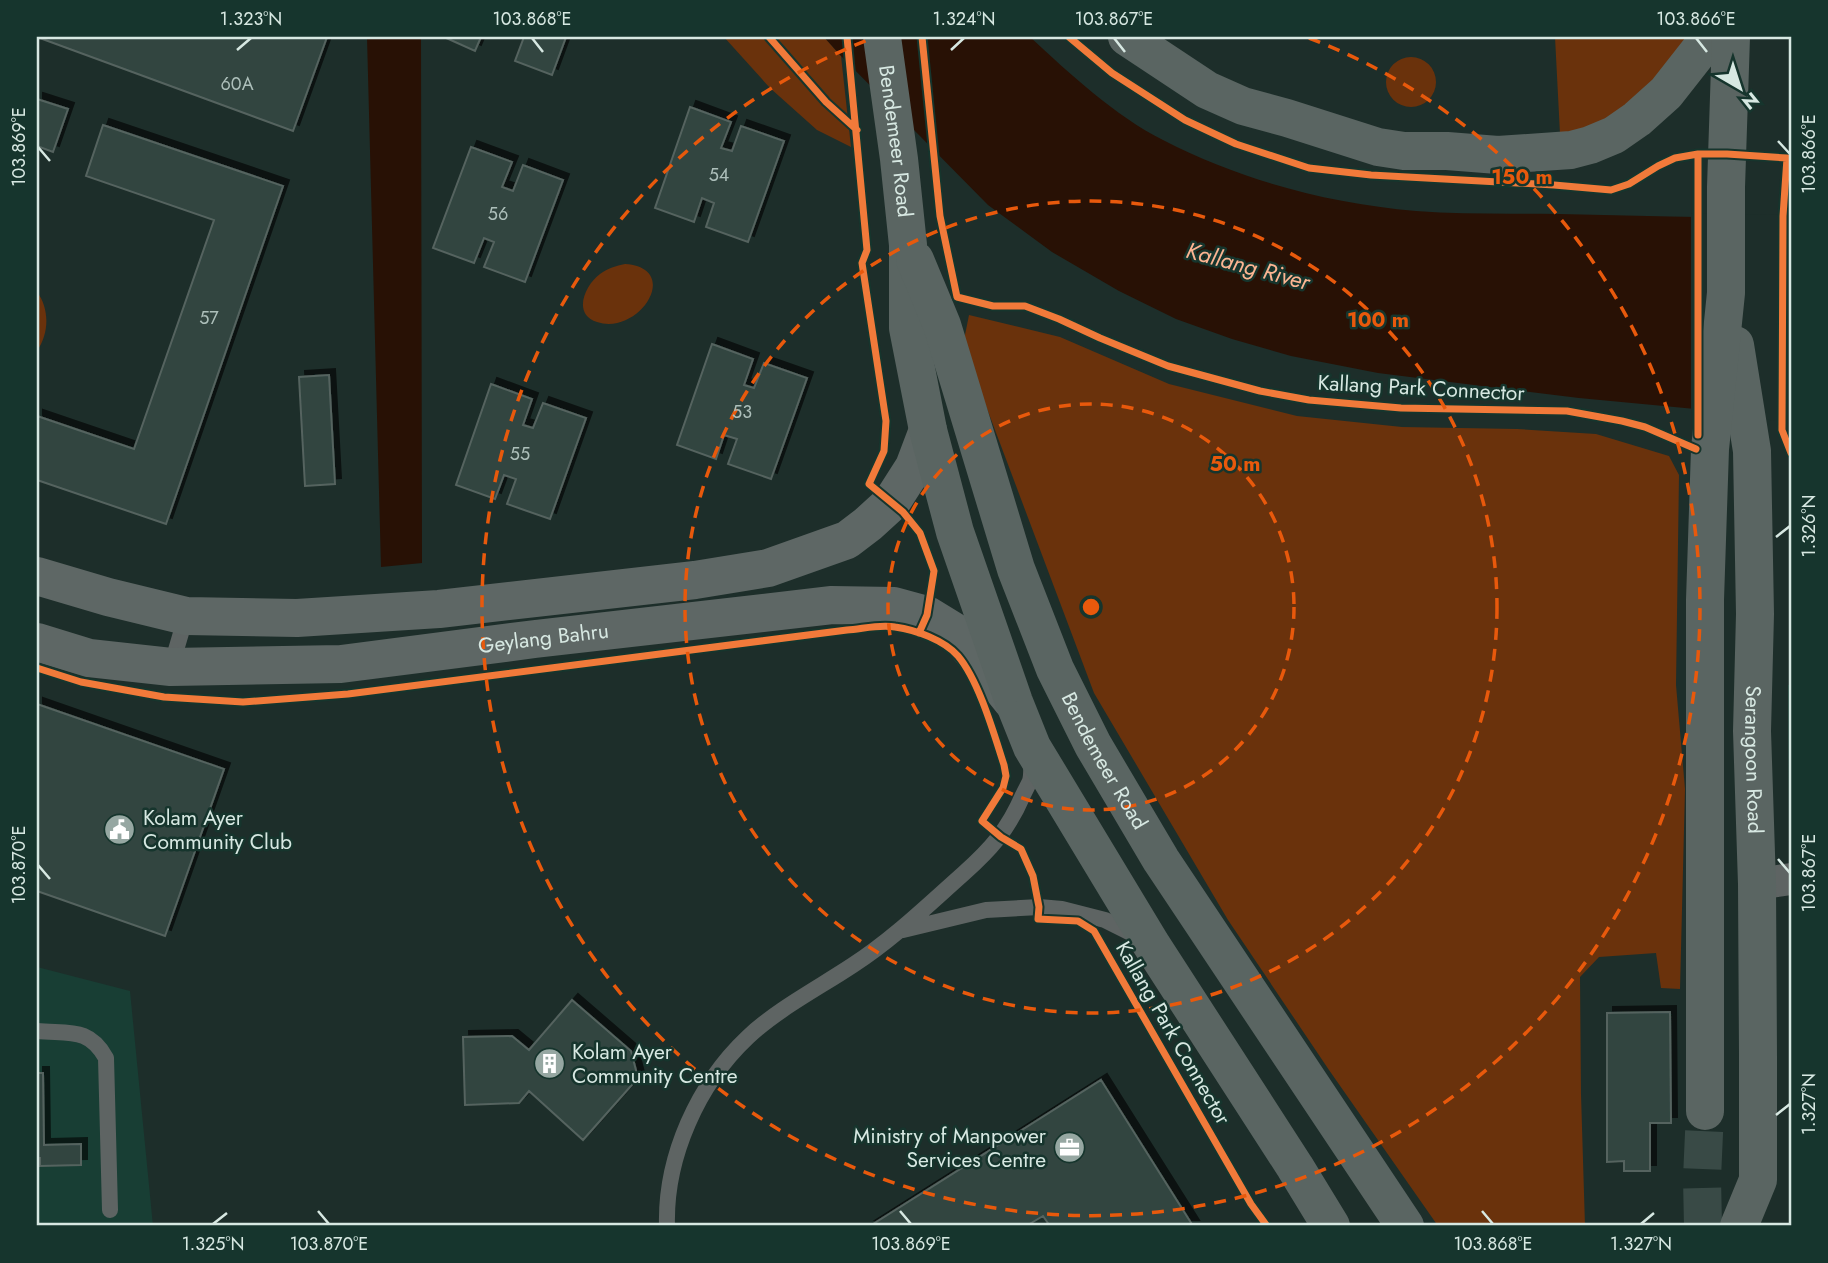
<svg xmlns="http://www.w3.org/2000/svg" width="1828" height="1263" font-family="Jost,sans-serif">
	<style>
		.built { fill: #183e34 }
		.green { fill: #6a320c }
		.water { fill: #281105 }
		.pier { fill: #1d2e2a }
		.building { fill: #304540; stroke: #55635f; stroke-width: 2; filter: url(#shadow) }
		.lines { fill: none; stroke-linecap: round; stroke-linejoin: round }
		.primary-tunnel { stroke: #394a46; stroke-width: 38; stroke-dasharray: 38 19; stroke-linecap: butt }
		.service { stroke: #5e6463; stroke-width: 16 }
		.minor { stroke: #5e6463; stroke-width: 32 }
		.secondary { stroke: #5e6765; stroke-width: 38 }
		.primary { stroke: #5a6562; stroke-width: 38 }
		.cycleway-casing { stroke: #16352d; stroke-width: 11 }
		.cycleway { stroke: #f17a3a; stroke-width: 7 }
		.ticks { fill: none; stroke: #d7e8e2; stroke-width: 2.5 }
		.ring { fill: none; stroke: #e8590c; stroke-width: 3.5; stroke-dasharray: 12 9 }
		.labels { text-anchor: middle; stroke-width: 5; stroke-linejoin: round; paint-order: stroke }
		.number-label { font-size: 18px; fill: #adbfba }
		.street-label { font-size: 21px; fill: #d7e8e2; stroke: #16352d }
		.poi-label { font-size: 21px; fill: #d7e8e2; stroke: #16352d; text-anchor: start }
		.water-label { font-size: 23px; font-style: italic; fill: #fcb592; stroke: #16352d }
		.centre { fill: #e8590c; stroke: #16352d; stroke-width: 3.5 }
		.ring-label { font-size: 21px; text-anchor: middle; font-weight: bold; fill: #e8590c; stroke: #16352d; stroke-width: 5; stroke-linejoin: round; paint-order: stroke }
		.neatline { fill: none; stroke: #d7e8e2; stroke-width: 2.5 }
		.ticks-label { font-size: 18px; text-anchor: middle; fill: #d7e8e2 }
	</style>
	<defs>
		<filter id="shadow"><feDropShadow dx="6" dy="-6" stdDeviation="0" flood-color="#0009"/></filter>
	</defs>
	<rect width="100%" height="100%" fill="#1d2e2a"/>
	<!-- built -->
	<path class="built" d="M1788,685H1791V845L1789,843Z
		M37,967L130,991L153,1226H37Z"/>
	<!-- green -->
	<path class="green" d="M724,37H824L841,56L851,147L817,130L770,88Z
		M1555,37H1692L1619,122L1560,134Z
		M1386 82a25 25 0 1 1 50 0a25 25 0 1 1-50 0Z
		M625,264C683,268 639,336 597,322C572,314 585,285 600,274C608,268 616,266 625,264Z
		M37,292C50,309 49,334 37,351Z
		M969,315L1060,337L1169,384L1297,416L1402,427L1517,429L1596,434L1669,456L1679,475L1676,685L1685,789L1680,989L1661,988L1656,953L1599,957L1580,977L1581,1094L1585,1226H1438L1329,1070L1228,920L1094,693L963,345Z"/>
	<!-- water -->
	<path class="water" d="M367,37H421L422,563L381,567Z
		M824,37H1030C1069,73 1115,116 1163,140C1243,181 1327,203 1416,211C1463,215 1511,213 1559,214C1636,216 1714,217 1791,219V418L1579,398L1378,373L1291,356L1232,339L1176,319L1119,291L1052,252L988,205L841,56Z"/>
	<!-- pier -->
	<path class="pier" d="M1691,213L1791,215L1789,422L1691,412Z"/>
	<!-- building -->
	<path class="building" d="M37,37H327L293,131Z
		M444,37H481L475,51Z
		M524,37H566L552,75L515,61Z
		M37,99L68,109L53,152L37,146Z
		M690,107L731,122L721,148L732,151L741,126L784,141L748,242L706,227L714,203L702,198L694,222L655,208Z
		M103,125L283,186L166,524L37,480V416L134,449L214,220L86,176Z
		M471,147L512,162L502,187L513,191L523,165L563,180L525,282L484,267L494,242L484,238L474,263L433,248Z
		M712,344L753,359L744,385L754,388L764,363L807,378L771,479L728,464L737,439L724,435L716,459L677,445Z
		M329,375L335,484L305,486L299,377Z
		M491,384L532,399L523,425L533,428L543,403L586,418L550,519L507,504L516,479L504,475L495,499L456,485Z
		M37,704L224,769L165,936L37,891Z
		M572,1000L631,1051L638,1078L583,1140L529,1091L519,1103L465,1105L463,1037L512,1036L529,1050Z
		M1670,1012L1671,1123H1650V1171H1624V1161L1607,1162V1013Z
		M37,1073H43L44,1145L81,1144V1165L40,1166V1158H37Z
		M1101,1080L1193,1226H1050L1043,1216L1026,1226H870Z"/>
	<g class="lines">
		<!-- primary-tunnel -->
		<path class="primary-tunnel" d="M1703,1226L1702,1178L1705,1111"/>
		<!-- service -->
		<path class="service" d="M171,667L186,616
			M903,930L986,910L1039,907L1062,909L1105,920L1135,935
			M37,1031C69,1034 89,1027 106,1058L110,1210
			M667,1226C665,1157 698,1084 748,1037C776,1010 820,987 853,965C893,939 927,906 963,874C991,849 1008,830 1023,795C1025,791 1028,785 1030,781C1032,774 1031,766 1031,760"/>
		<!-- minor -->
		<path class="minor" d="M1757,884L1791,879"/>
		<!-- secondary -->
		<g class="secondary">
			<path d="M37,576L108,597L186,616L297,618L439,609L695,580L768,568L847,540L868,524L891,503L914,467L928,430"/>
			<path id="s1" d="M37,642L89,658L171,667L341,664L535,639L832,605L894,606L927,615L958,634L1012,701"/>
		</g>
		<!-- primary -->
		<g class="primary">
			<path id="s2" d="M882,37L899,159L908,245V328L928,430L955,532L1014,702L1032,747L1151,944L1295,1167L1331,1226"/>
			<path d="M1127,37L1207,90L1243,106L1287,118L1378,147L1404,151H1447L1498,155L1571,150L1590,145L1614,135L1637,119L1666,93L1710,37"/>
			<path id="s3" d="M915,260L942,325L1016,569L1055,669L1093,745L1161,860L1405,1226"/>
			<path id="s4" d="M1735,345L1752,451L1755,614L1752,731L1757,884L1758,1056V1180L1739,1226"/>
			<path d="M1705,1111V600L1710,449L1726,293V187L1731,37"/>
		</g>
		<defs>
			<path id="cycleway" d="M769,37L826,102L857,130
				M847,37L867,250L862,263L886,421L884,451L869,484L903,512L920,533L934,571L927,615L919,633
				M922,37L940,216L957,297L993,306H1025L1059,319L1100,338L1168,366L1260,391L1309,400L1401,408L1567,411L1622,421L1645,427L1696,449
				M1069,37L1112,73L1185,120L1236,144L1309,168L1371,175L1554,185L1611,190L1629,184L1658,166L1675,158L1698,154V435
				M1698,154H1727L1787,158L1783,216L1782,430L1791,453
				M37,668L81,682L164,697L243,702L348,694L847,630C862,629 880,624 895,627C916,630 944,640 958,656C979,681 994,734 1004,765L1006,776L1003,788L982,821L1001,837L1021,849L1033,876L1039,907L1038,919L1078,921L1094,931L1251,1204L1267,1226"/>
		</defs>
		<!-- cycleway casing -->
		<use href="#cycleway" class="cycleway-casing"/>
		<!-- cycleway -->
		<use href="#cycleway" class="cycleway"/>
	</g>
	<!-- ticks -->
	<path class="ticks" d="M532,38L543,52M1114,38L1125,52M1696,38L1707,52M237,50L251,38M951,50L964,38M1778,141L1790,154M38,147L50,161M1776,537L1790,526M1778,859L1790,873M38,865L50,879M1776,1115L1790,1104M318,1211L329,1224M900,1211L911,1224M1482,1211L1493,1224M213,1224L227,1213M1641,1224L1654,1213"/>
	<!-- distance rings -->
	<g class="ring">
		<circle cx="1091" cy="607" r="203"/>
		<circle cx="1091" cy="607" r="406"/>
		<path d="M1309 38A609 609 0 1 1 873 38"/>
	</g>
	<!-- icons -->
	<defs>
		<symbol id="civic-disc" viewBox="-11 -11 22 22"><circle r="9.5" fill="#96a7a2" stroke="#16352d"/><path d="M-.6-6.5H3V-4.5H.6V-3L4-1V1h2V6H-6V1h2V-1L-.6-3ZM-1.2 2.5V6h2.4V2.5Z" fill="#fff"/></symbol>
		<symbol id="building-disc" viewBox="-11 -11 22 22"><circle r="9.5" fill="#96a7a2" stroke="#16352d"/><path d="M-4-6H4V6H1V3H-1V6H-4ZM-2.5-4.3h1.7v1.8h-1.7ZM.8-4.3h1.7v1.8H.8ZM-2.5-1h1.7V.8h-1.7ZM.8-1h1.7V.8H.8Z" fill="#fff"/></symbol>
		<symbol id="office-disc" viewBox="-11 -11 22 22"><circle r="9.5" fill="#96a7a2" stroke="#16352d"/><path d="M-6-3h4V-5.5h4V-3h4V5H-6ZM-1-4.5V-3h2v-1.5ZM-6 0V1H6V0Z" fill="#fff"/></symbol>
	</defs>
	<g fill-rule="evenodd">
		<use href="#civic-disc" x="102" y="812" width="35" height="35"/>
		<use href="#building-disc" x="532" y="1046" width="35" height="35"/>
		<use href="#office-disc" x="1052" y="1130" width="35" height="35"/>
	</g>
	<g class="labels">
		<!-- number labels -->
		<g class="number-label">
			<text x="237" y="90">60A</text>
			<text x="719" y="181">54</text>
			<text x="498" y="220">56</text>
			<text x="209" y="324">57</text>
			<text x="742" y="418">53</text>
			<text x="520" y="460">55</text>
		</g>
		<!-- street labels -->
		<g class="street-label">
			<text dy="7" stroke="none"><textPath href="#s2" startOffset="105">Bendemeer Road</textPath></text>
			<text transform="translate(1421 388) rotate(3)" y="7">Kallang Park Connector</text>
			<text dy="7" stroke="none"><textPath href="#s1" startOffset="511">Geylang Bahru</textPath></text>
			<text dy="7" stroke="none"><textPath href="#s3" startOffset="537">Bendemeer Road</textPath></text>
			<text dy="7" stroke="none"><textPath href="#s4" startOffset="416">Serangoon Road</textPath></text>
			<text transform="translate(1173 1033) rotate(60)" y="7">Kallang Park Connector</text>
		</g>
		<!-- poi labels -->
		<g class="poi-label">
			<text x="143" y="825">Kolam Ayer<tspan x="143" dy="24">Community Club</tspan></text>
			<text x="572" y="1059">Kolam Ayer<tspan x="572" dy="24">Community Centre</tspan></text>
			<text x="1046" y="1143" text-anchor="end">Ministry of Manpower<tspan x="1046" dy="24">Services Centre</tspan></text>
		</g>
		<!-- water labels -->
		<g class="water-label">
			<text transform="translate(1248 266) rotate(15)" y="8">Kallang River</text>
		</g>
	</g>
	<circle cx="1091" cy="607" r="10" class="centre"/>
	<g class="ring-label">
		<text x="1522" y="184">150 m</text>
		<text x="1378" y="327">100 m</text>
		<text x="1235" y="471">50 m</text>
	</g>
	<!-- border -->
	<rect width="1828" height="1263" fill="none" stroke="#16352d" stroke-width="77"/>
	<!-- north arrow -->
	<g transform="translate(1740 88) rotate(141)" stroke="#16352d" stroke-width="5" paint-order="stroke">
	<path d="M0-5L12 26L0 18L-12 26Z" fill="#d7e8e2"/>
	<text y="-10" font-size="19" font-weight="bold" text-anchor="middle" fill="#d7e8e2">N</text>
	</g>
	<rect x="38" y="38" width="1752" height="1186" class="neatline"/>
	<g class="ticks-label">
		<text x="251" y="25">1.323°N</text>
		<text x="532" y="25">103.868°E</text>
		<text x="964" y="25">1.324°N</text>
		<text x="1114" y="25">103.867°E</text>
		<text x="1696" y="25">103.866°E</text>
		<text transform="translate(19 147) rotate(-90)" y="6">103.869°E</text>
		<text transform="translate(1809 154) rotate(-90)" y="6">103.866°E</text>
		<text transform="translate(1809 526) rotate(-90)" y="6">1.326°N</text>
		<text transform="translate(19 865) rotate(-90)" y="6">103.870°E</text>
		<text transform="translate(1809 873) rotate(-90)" y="6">103.867°E</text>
		<text transform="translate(1809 1104) rotate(-90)" y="6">1.327°N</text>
		<text x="213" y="1250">1.325°N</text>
		<text x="329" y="1250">103.870°E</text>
		<text x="911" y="1250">103.869°E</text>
		<text x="1493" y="1250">103.868°E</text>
		<text x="1641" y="1250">1.327°N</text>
	</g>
</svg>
